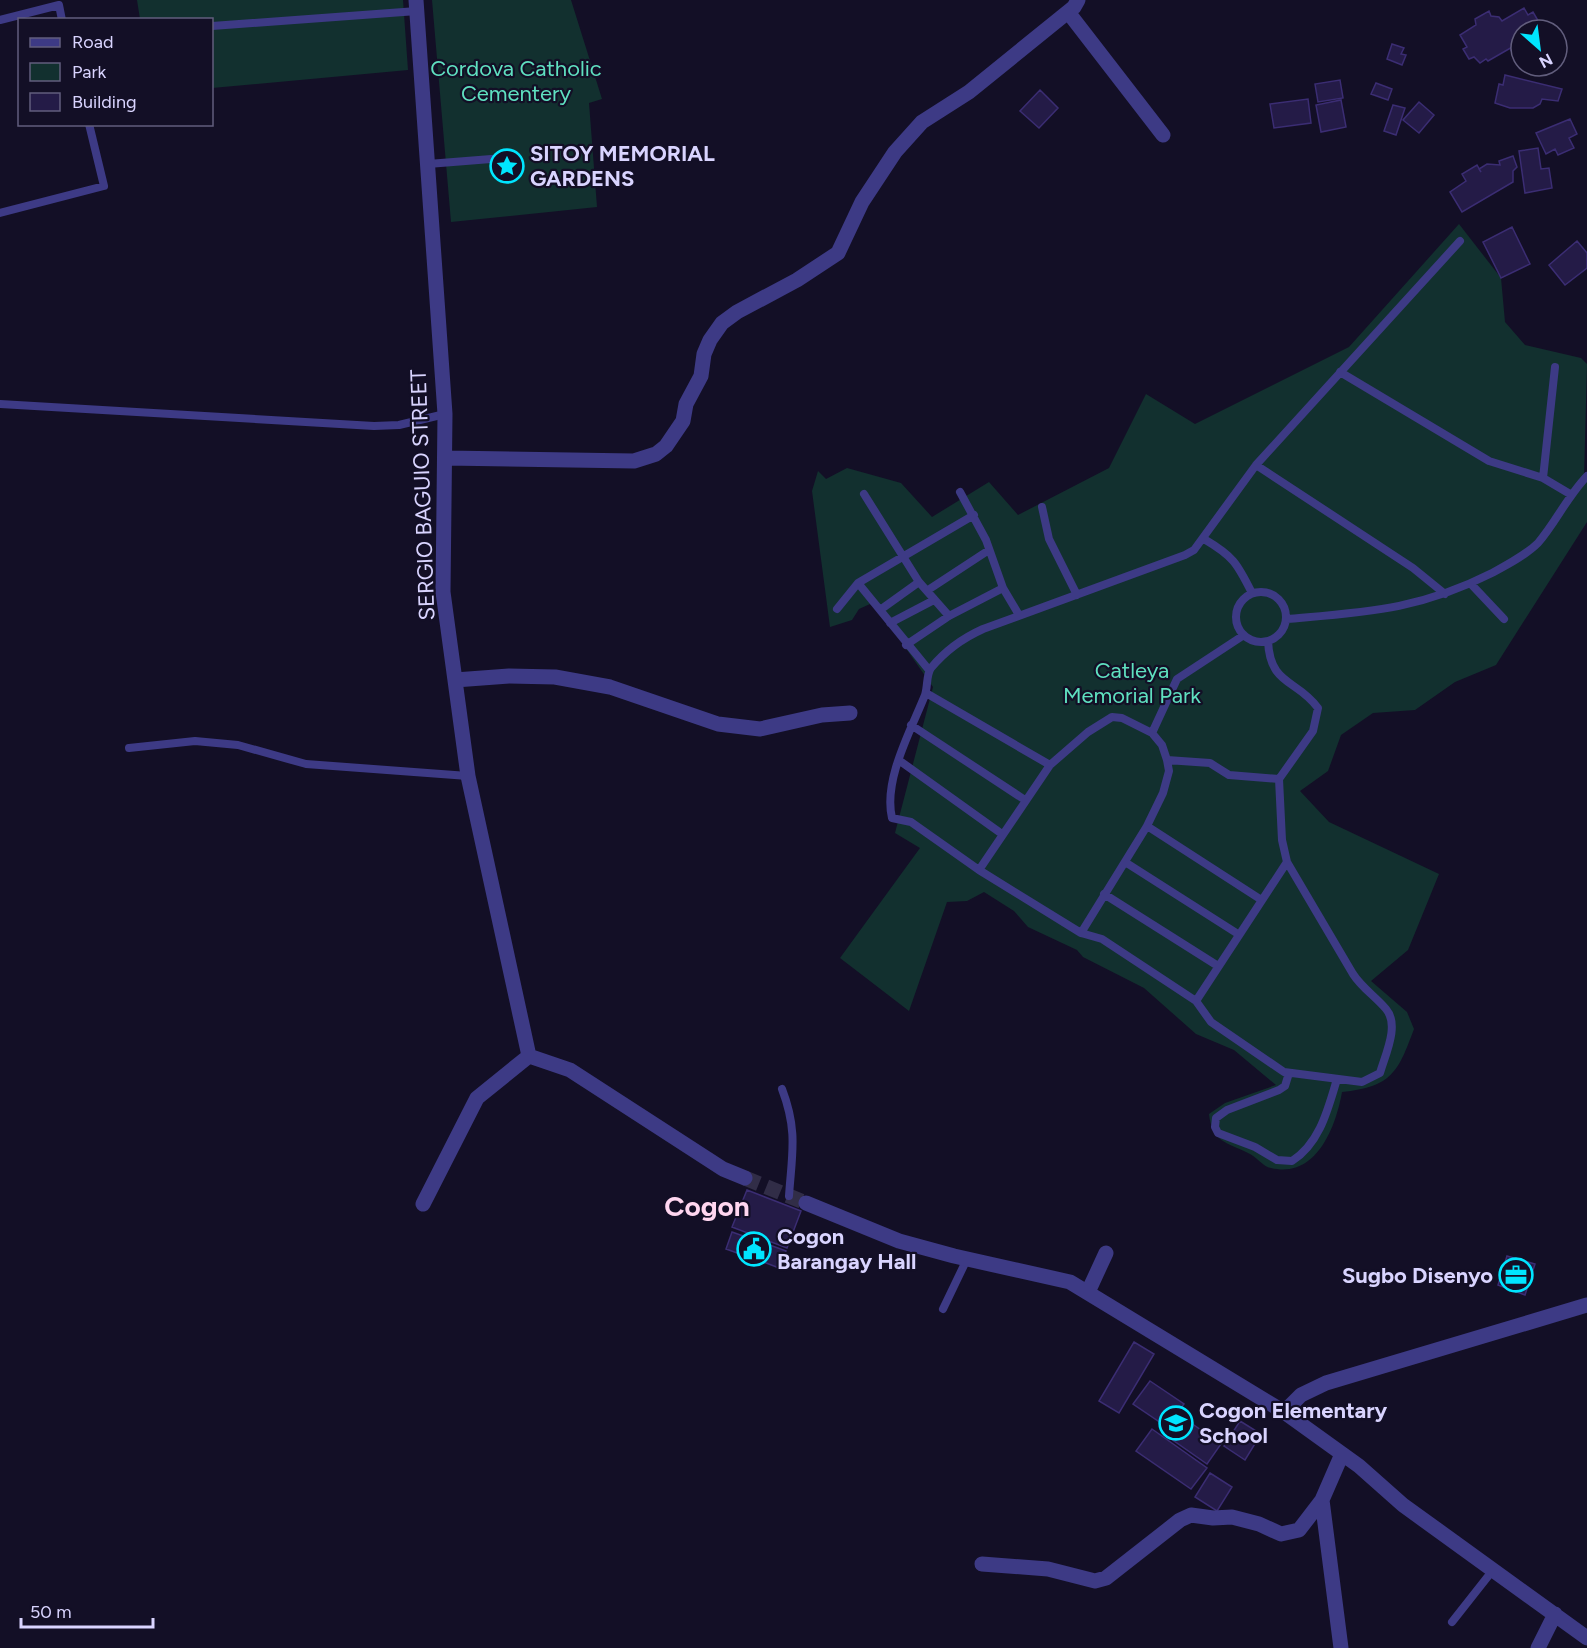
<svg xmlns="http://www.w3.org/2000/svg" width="1587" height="1648" font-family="Figtree,sans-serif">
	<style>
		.green { fill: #12302f }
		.building { fill: #241b47; stroke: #3b2d73; stroke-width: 1.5 }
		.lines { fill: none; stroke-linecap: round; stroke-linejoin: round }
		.minor-tunnel { stroke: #312d47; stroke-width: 15; stroke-dasharray: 15 8; stroke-linecap: butt }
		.service { stroke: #3d3a85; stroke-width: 8 }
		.minor { stroke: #3d3a85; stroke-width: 15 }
		.labels { text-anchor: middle; stroke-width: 4.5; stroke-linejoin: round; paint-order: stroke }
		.park-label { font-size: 22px; fill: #5fe0c0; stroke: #130f26 }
		.poi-label { font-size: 22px; font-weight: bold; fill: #d9d4ff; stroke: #130f26; text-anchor: start }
		.street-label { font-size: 22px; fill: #d9d4ff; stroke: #130f26 }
		.district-label { font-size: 28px; font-weight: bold; fill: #ffd6f0; stroke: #130f26 }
	</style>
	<rect width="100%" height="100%" fill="#130f26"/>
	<!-- green -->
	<path class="green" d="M137,0H403L408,70L212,88V20L140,19Z
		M432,0H571L602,99L589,103L597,207L451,222Z
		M1459,224L1501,278L1505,322L1525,345L1581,358L1587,364L1584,478L1587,482V522L1496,665L1455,682L1415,710L1373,713L1341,735L1328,771L1300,791L1329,822L1439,874L1408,950L1371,981L1407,1012L1414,1029C1398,1072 1392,1087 1342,1092C1336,1126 1317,1179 1271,1168C1263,1167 1256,1156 1248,1153C1226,1142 1212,1142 1209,1114L1225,1103L1276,1085L1234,1050L1196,1034L1144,988L1083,957L1077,950L1028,927L1014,911L984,892L967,901L947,902L909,1011L840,958L920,848L895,833L933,687L879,610L870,604L859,609L852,620L830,627L812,491L818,471L826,479L847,468L901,483L932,517L989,482L1018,515L1109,468L1146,394L1195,424L1349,347Z"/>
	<!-- building -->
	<path class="building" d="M1524,8L1528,15L1533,12L1543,29L1521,30V42L1488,61L1486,59L1480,63L1474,57L1469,59L1463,49L1467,47L1460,35L1476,25L1475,19L1489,11L1491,16L1499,17L1502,21Z
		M1392,44L1404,48L1401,54L1406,55L1402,65L1387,59Z
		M1521,45V64L1518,65L1511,50Z
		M1505,75L1562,89L1558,101L1542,99L1540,104L1533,108H1510L1495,103L1499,84L1503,85Z
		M1340,80L1343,98L1318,102L1315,84Z
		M1376,83L1392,89L1388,100L1371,94Z
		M1040,90L1058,108L1039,128L1020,111Z
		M1308,99L1311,123L1274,128L1270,104Z
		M1341,100L1346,127L1321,132L1316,105Z
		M1419,102L1434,115L1419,133L1403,120Z
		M1393,105L1405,108L1396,135L1384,131Z
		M1570,119L1577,134L1569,138L1574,148L1558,155L1555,149L1546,154L1536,133Z
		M1538,148L1541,169L1549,168L1552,188L1525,193L1519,151Z
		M1513,156L1517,167L1513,171V182L1462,212L1450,192L1466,181L1462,174L1477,165L1481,172L1479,169L1487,164L1500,165L1499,161Z
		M1512,227L1530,264L1501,278L1483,242Z
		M1577,241L1587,253V268L1565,285L1549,265Z
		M747,1190L801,1211L787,1248L732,1227Z
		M732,1232L746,1237L740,1254L726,1249Z
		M748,1238L765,1244L759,1261L742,1255Z
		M767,1244L786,1251L779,1268L761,1261Z
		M1507,1256L1535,1264L1525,1295L1498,1285Z
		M1134,1342L1154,1354L1119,1413L1099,1401Z
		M1150,1381L1184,1404L1167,1427L1133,1404Z
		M1181,1416L1221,1444L1207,1464L1167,1436Z
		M1240,1421L1261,1434L1245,1460L1224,1446Z
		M1152,1429L1207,1468L1191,1489L1136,1451Z
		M1210,1473L1232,1487L1217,1511L1195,1497Z"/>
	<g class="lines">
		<!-- minor-tunnel -->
		<path class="minor-tunnel" d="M745,1178L806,1203"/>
		<!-- service -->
		<path class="service" d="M0,20L59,5L62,20
			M212,26L417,11
			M428,164L517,157
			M0,213L104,186L89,124
			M1340,372L1489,461L1543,478L1570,494
			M0,404L374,426L399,425L445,414
			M1256,465L1413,568L1445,594
			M1543,478L1555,367
			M960,492L986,540L1003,588L1019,615
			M864,494L919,582L949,616
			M1042,507L1049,539L1077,595
			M1204,539C1233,556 1237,563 1252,593
			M858,583L929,670
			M1471,584L1504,619
			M928,590L989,550
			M1236 617a25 25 0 1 1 50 0a25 25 0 1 1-50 0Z
			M837,609L858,583L974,515
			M880,610L919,582
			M1287,619C1366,612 1419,610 1492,573C1507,565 1526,555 1538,543C1556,522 1567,497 1587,476
			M890,623L934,600
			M1268,641C1270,686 1297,679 1318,708L1313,731L1279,779L1282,840L1287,862L1353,974C1362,988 1375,996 1386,1009C1400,1025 1385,1055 1380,1073L1362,1082L1284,1072L1211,1022L1196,1001L1102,939L1081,933L979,870L911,822L892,818C883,780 911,730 925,695C928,686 926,675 931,668C945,651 963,638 983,629L1185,555L1194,550L1256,465L1460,241
			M906,645L949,616L1003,588
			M926,693L1050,765
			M911,725L1025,800
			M1152,733L1177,679L1244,635
			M129,748L195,741L238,745L306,764L468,776
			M1167,760L1210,763L1229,775L1279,779
			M900,761L1002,834
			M1147,826L1260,899
			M1125,862L1238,934
			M979,870L1050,765L1088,732L1112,717L1122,718L1152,733L1162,745L1167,760L1169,771L1163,793L1147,826L1081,933
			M1104,894L1218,966
			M1196,1001L1287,862
			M1289,1073L1285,1086L1279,1090L1227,1110L1216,1118L1215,1127L1218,1133L1255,1147L1277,1160L1292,1161C1320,1143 1328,1109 1337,1079
			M782,1089C798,1131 792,1153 789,1196
			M943,1309L967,1259
			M1452,1622L1493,1570"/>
		<!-- minor -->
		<path class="minor" d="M416,0L445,414L443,592L468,776L529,1056
			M1068,12L1163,135
			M446,458L634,461L656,454L666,446L683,421L686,404L701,376L704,354L710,340L722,323L737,312L797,280L838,253L862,202L895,152L922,122L969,92L1074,7L1078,0
			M455,680L509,676L555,677L610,687L718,724L760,729L822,715L850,713
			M529,1056L570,1070L723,1169L745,1178
			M806,1203L899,1241L954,1256L1070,1282L1284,1412L1359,1466L1403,1505L1587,1638
			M423,1204L477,1098L529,1056
			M1088,1292L1106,1253
			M1284,1412L1301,1395L1326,1383L1587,1305
			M982,1564L1048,1569L1095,1581L1106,1578L1180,1520L1191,1515L1213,1518L1232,1517L1259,1524L1281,1534L1299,1530L1322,1500
			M1341,1648L1322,1500L1342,1454
			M1538,1648L1555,1614"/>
	</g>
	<!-- icons -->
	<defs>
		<symbol id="sight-ring" viewBox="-11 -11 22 22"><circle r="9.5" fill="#130f26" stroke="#00e5ff" stroke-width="1.5"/><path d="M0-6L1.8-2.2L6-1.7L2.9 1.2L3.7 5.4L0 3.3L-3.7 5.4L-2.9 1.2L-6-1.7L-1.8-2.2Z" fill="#00e5ff"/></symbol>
		<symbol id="civic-ring" viewBox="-11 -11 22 22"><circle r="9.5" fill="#130f26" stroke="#00e5ff" stroke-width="1.5"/><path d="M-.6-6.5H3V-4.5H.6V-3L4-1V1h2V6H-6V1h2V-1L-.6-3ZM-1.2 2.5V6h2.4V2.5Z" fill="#00e5ff"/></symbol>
		<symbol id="office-ring" viewBox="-11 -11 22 22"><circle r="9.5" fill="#130f26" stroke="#00e5ff" stroke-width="1.5"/><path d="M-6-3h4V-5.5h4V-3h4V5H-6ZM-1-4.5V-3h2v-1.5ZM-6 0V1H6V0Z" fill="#00e5ff"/></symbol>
		<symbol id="school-ring" viewBox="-11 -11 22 22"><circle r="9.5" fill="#130f26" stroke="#00e5ff" stroke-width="1.5"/><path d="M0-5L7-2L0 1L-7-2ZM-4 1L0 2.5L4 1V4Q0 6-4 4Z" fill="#00e5ff"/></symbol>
	</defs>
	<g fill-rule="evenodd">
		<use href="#sight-ring" x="488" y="147" width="38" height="38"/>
		<use href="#civic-ring" x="735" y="1230" width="38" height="38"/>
		<use href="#office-ring" x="1497" y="1256" width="38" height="38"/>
		<use href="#school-ring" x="1157" y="1404" width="38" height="38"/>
	</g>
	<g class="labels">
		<!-- park labels -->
		<g class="park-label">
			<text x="516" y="76">Cordova Catholic<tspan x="516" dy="25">Cementery</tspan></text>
			<text x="1132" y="678">Catleya<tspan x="1132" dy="25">Memorial Park</tspan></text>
		</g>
		<!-- poi labels -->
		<g class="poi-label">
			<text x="530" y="161">SITOY MEMORIAL<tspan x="530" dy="25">GARDENS</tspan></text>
			<text x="777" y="1244">Cogon<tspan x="777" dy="25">Barangay Hall</tspan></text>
			<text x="1493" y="1283" text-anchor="end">Sugbo Disenyo</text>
			<text x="1199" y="1418">Cogon Elementary<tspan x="1199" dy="25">School</tspan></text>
		</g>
		<!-- street labels -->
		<g class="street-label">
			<text transform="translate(422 495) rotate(-92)" y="8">SERGIO BAGUIO STREET</text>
		</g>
		<!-- district labels -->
		<g class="district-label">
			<text x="707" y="1216">Cogon</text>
		</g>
	</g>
	<!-- legend -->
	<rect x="18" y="18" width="195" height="108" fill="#130f26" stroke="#625e7d" stroke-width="1.5"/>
	<rect x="30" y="38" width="30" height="9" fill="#3d3a85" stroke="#625e7d" stroke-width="1.5"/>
	<text x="72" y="48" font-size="18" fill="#d9d4ff">Road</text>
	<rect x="30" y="63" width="30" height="18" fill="#12302f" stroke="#625e7d" stroke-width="1.5"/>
	<text x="72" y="78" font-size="18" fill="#d9d4ff">Park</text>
	<rect x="30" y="93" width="30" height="18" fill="#241b47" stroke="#625e7d" stroke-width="1.5"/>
	<text x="72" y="108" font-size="18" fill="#d9d4ff">Building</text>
	<!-- north arrow -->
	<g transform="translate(1539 48) rotate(152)"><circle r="28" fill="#130f26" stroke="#625e7d" stroke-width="1.5"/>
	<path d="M0-4.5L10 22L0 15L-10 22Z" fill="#00e5ff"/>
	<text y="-9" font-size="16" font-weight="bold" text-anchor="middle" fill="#d9d4ff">N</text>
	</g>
	<!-- scale -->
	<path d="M21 1618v9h132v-9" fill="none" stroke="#d9d4ff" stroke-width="3"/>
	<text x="30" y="1618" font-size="18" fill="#d9d4ff" stroke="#130f26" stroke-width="4.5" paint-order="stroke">50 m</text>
</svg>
